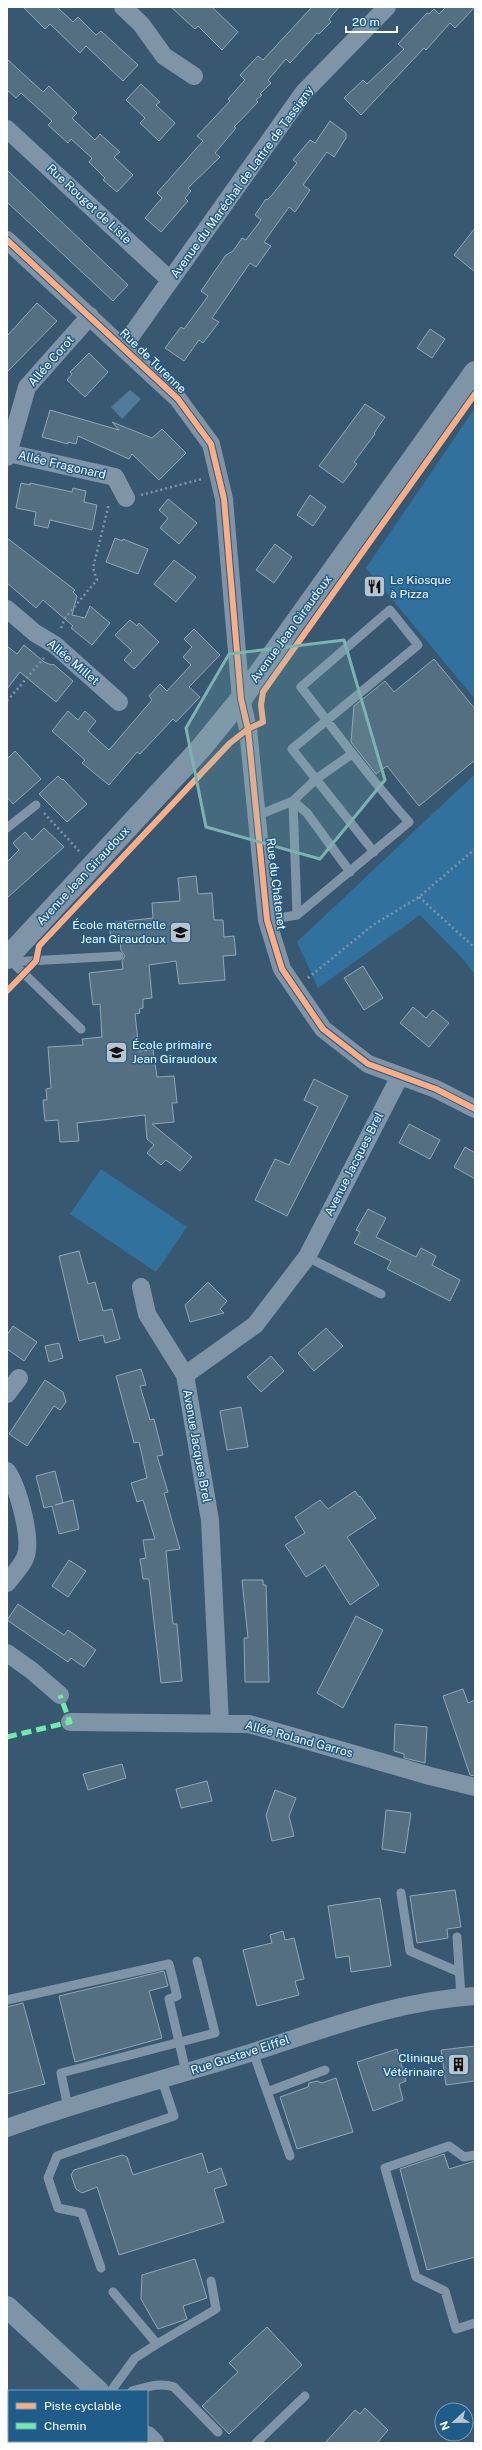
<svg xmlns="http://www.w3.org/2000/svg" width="482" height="2450" font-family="'Public Sans',sans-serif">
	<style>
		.green { fill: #31719e }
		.water { fill: #527b9b }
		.building { fill: #546e82; stroke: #93a6b5 }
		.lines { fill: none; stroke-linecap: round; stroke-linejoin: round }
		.path { stroke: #7f94a7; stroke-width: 2.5; stroke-dasharray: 2 3; stroke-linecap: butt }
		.service { stroke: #7f94a7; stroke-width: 9 }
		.minor { stroke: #7f94a7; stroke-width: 18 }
		.tertiary { stroke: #7f94a7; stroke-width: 22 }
		.quiet { stroke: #6deda7; stroke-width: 5; stroke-dasharray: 10 5; stroke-linecap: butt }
		.cycleway-casing { stroke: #205c8a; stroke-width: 8 }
		.cycleway { stroke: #ffac80; stroke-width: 6 }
		.marked { fill: #7bb4af; fill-opacity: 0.2; stroke: #7bb4af; stroke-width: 3; stroke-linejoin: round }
		.labels { text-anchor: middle; stroke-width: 3; stroke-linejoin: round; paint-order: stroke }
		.street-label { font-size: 12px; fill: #fff; stroke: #205c8a }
		.poi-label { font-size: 12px; fill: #fff; stroke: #205c8a; text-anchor: start }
	</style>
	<rect width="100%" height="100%" fill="#385872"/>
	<!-- green -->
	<path class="green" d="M475,408V699L366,568Z
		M475,774V974L461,957L420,915L318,988L297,942Z
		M101,1169L187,1227L156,1272L70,1214Z"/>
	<!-- water -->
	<path class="water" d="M130,390L141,399L122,419L111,407Z"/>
	<!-- building -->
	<path class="building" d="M23,7H57L73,22L78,17L96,35L101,31L138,65L123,81L86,46L80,53L50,24L45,29Z
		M171,7H212L238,32L222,50L198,26L195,29Z
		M312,7H339L329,19L331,22L319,34L317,33L290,63L286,59L268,80L271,83L260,94L262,95L256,100L258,102L234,127L236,128L215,153L220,157L188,188L191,191L185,198L188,201L161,232L145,218L162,198L157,193L203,141L197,136L230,101L228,99L245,80L240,75L258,56L263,60Z
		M446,7H475L455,28L450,23L426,50L424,48L361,115L344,98L363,80L367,84L404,49L398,44L427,13L429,14L434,9L439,14Z
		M7,59L43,92L49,86L77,113L72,118L95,140L100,134L120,152L114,157L133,175L117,192L103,180L105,178L89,162L92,158L71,139L68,143L48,125L52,121L21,93L16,98L7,90Z
		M141,84L160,102L156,105L175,123L159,141L140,123L145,118L126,100Z
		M330,121L346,133V138L334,157L327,152L303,185L310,190L295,212L289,207L264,242L271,246L256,267L250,263L212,318L219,322L203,343L199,340L184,361L165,348L181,327L184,329L208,296L201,291L226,255L233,251L242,238L246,240L261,220L255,215L266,199L267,200L272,195L297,163L293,160L310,140L315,143Z
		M7,170L128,285L113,301L7,202Z
		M475,228V272L454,255Z
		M37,303L57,321L7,372V336Z
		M430,329L445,339L432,358L417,348Z
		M89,353L108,372L85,397L67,380L72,374L70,372Z
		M365,404L385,417L374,433L375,434L354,462L357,464L343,483L319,466Z
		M50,410L119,430L112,422L152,438L162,429L186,453L159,480L132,454L129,459L78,436L76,444L68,442V444L42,437Z
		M21,483L30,485V483L72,492L73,488L86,491L84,502L97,505L92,530L50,520L48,528L34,525L36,512L16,508Z
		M310,495L326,507L313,526L297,515Z
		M168,499L197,523L179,544L160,528L168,518L159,510Z
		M7,538L75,590L73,592L77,596L72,615L85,618L90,606L110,623L92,645L71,628L73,626L43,600L36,608L7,583Z
		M115,538L122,541L123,539L148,549L138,574L106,562Z
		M275,544L292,557L274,583L256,570Z
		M174,560L196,577L176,602L154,584Z
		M130,620L137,626L139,623L159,642L134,669L124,660L132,651L115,635Z
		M194,629L220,655L189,687L200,697L176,722L173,719L140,754L137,752L109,785L82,763L85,760L52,731L68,711L78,720L85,711L96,721L88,731L109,750L152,700L149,696L160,684L167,691L191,665L183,657L192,647L184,639Z
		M24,645L44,662L52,665L53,664L73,681L56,702L20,672L7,689V646L17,654Z
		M434,659L475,709V760L419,806L387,766L376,774L351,742L354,706L385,681L394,692Z
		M15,751L41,779L13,804L7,797V759Z
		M58,776L62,780L63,779L87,804L67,822L39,794Z
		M44,828L64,847L7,898V862L19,850L13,843L25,832L32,840Z
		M196,876L198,894L212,893L214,920H223L224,937L234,936L236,955L223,956L225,980L179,984L176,961L149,965L152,998L143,999V1008L139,1009L140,1013L135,1014L139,1051L153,1050L157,1077L174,1076L177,1103H172L174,1122L152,1124L192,1157L180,1171L166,1160L161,1165L147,1153L154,1145L147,1139L145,1115L77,1123L79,1141L60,1142L58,1120L45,1121L43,1100H47L46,1089L51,1088L48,1047L83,1045L82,1039L102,1037L100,1004L93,1005L89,973L123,969L122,961L125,956L121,950L120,939H111L109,923L153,918L152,903L180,901L178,878Z
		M363,966L383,998L364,1010L344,978Z
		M413,1007L426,1018L433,1010L449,1023L429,1047L400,1023Z
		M314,1079L348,1096L287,1216L255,1200L275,1159L289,1165L318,1107L304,1100Z
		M409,1124L440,1140L430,1159L399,1143Z
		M465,1147L475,1153V1179L454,1167Z
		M368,1209L386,1218L376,1237L416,1257L421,1248L436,1256L432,1265L460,1280L450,1301L387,1269L391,1261L354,1243L360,1232L356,1230Z
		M79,1251L88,1284L95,1282L103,1311L112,1309L120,1339L105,1343L103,1335L79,1341L59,1256Z
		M208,1282L227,1301L220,1309L224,1313L190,1322L185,1305Z
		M13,1326L37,1342L24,1361L7,1349V1335Z
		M326,1328L343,1346L314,1371L298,1353Z
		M59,1343L63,1358L49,1362L45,1346Z
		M271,1356L284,1371L261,1392L247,1377Z
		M141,1369L146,1385L140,1386L150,1420L154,1419L163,1455L157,1456L168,1492L164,1493L180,1549L166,1551L173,1624H177L182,1681L161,1683L149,1579H143L140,1559L146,1558L143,1540L155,1539L143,1500L137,1502L131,1483L147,1478L139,1442L134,1443L116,1376Z
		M45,1380L63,1392L66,1402L60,1410L54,1406L27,1446L9,1434Z
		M241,1407L248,1447L227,1450L220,1411Z
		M55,1471L63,1503L55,1505L73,1500L79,1529L59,1534L52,1506L44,1508L36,1476Z
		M355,1491L359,1497L360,1496L376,1518L347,1537L379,1585L350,1605L325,1565L306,1577L285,1545L305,1533L295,1517L320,1500L328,1509Z
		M69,1560L86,1571L68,1597L52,1586Z
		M242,1580H263V1585H266L269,1682H245L244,1638H248Z
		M18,1604L64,1635L68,1630L96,1650L84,1667L71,1658L68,1662L7,1620Z
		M356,1616L383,1630L343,1708L317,1693Z
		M463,1689L468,1703L475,1700V1776L470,1775L443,1696Z
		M395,1724L427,1727L425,1763L404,1758V1754L394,1751Z
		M122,1764L126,1778L88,1790L83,1774Z
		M207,1781L212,1801L181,1808L176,1789Z
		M275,1790L296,1798L289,1816L294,1836L272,1841L266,1815Z
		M386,1810L411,1813L405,1853L382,1849Z
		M455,1890L461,1927L447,1929L448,1938L417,1943L410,1896Z
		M380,1898L391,1966L351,1972L349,1956L336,1958L328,1906Z
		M283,1931L285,1940L294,1938L304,1979L295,1981L299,1995L257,2006L243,1950L272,1943L270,1935Z
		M164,1971L168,1986L149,1991L162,2038L75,2062L59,1996Z
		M23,2003L45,2084L7,2094V2007Z
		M475,2046V2081L446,2085L441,2050Z
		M397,2049L406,2081L399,2084L403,2100L373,2111L357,2062Z
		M336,2078L353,2132L297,2149L280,2097L308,2087L309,2083L317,2081L322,2083Z
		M202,2153L208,2173L221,2168L227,2185L214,2189L224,2222L119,2255L97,2187L82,2193L76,2189L71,2175L74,2170L122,2155L127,2157L133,2175Z
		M444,2154L449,2169L475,2161V2257L427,2270L400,2169Z
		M195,2259L207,2298L183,2306L187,2319L158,2329L141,2299L142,2275Z
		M267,2327L302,2365L229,2434L202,2406L238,2372L229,2363Z
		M365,2408L388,2430L377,2443H325L355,2410L360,2414Z"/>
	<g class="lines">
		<!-- path -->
		<path class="path" d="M141,495L202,479
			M61,628L65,618L97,580L93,568L109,504
			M7,701L44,658
			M44,813L80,852
			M419,897L475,948
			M308,978L373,925L419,897L475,849"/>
		<!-- service -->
		<path class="service" d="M293,801L297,915
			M293,801L307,813L350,872
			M256,816L293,801L316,779L352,754
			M7,828L36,805
			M267,920L297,915L409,822C370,779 336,732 301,687L390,610L418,645L292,749L374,852
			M10,960L81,1029
			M11,962L119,956
			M307,1257L381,1294
			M401,1893L410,1951L459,1972
			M457,1937L461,1997
			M7,2000L169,1964L177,1996L169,1999L186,2072
			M253,2052L290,2156
			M267,2092L325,2070
			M68,2108L61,2073L215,2033L197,1961
			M475,2155L464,2157L449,2146L385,2168L416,2277L445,2291L456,2329L475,2323
			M101,2268L82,2213L58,2208L48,2178L57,2156L174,2116L162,2080
			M157,2344L216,2309L211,2281
			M111,2391L135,2358L157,2344L113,2292
			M132,2391C147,2387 160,2382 174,2387L218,2432
			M7,2404V2403
			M256,2443L305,2396"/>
		<!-- minor -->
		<path class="minor" d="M123,7L141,24L164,56L194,76
			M7,129L170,280
			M7,240L178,399L211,444L224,499L241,699L248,729L267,920L282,969L323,1029L368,1064L436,1089L475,1109
			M123,347L304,92L387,7
			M8,453L115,477L126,498
			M7,457L27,387L90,316
			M7,609L35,633L55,645L119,702
			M141,1287L147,1314L185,1375
			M7,1394L19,1378
			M7,1471C18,1487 33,1540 25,1558C21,1567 13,1575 7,1583
			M7,1653L31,1670L60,1695
			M70,1722L249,1724L430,1776L475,1787
			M220,1723L210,1520L185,1375L255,1325L307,1257L400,1076
			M7,2128C87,2099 169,2078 250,2053C326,2029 395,2001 475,1996"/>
		<!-- tertiary -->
		<path class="tertiary" d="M7,958L201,748L241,699L475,372
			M7,2307L98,2391
			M147,2437L153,2443"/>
		<!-- quiet -->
		<path class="quiet" d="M7,1737L70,1722L60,1695"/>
		<defs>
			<path id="cycleway" d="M7,240L178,399L211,444L224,499L241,699L248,729L267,920L282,969L323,1029L368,1064L436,1089L475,1109
				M7,991L36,961L39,946L230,743L248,729L263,722L261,705L263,692L475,394"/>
		</defs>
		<!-- cycleway casing -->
		<use href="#cycleway" class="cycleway-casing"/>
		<!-- cycleway -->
		<use href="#cycleway" class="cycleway"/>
	</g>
	<!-- marked area -->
	<path class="marked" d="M344,640L385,780L320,859L206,827L186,728L229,654Z"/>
	<!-- icons -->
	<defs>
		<symbol id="restaurant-square" viewBox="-11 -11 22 22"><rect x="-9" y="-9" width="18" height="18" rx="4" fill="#b9c5ce" stroke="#205c8a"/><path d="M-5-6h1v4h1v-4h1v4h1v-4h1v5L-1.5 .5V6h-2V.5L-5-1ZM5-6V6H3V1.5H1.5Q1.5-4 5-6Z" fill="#111"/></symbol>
		<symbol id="school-square" viewBox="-11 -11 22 22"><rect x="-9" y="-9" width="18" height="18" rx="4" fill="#b9c5ce" stroke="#205c8a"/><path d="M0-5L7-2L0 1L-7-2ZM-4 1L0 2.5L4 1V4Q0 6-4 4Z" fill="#111"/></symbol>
		<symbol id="building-square" viewBox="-11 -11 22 22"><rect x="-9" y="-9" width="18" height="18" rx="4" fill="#b9c5ce" stroke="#205c8a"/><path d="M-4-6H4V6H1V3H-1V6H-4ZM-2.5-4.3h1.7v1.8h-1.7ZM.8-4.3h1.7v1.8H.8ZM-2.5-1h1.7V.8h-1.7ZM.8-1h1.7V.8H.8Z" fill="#111"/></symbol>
	</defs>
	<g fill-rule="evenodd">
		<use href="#restaurant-square" x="362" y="574" width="25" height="25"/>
		<use href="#school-square" x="168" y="920" width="25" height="25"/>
		<use href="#school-square" x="104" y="1040" width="25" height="25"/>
		<use href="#building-square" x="446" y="2052" width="25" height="25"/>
	</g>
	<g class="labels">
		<!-- street labels -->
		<g class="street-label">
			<text transform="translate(242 182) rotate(-54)" y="4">Avenue du Maréchal de Lattre de Tassigny</text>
			<text transform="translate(89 204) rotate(43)" y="4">Rue Rouget de Lisle</text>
			<text transform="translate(51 361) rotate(-49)" y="4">Allée Corot</text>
			<text transform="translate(153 361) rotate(44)" y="4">Rue de Turenne</text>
			<text transform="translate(62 465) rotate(13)" y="4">Allée Fragonard</text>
			<text transform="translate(291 629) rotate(-54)" y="4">Avenue Jean Giraudoux</text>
			<text transform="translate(73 662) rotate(40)" y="4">Allée Millet</text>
			<text transform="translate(83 876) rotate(-47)" y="4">Avenue Jean Giraudoux</text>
			<text transform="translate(276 884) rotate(83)" y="4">Rue du Châtenet</text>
			<text transform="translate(354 1164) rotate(-63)" y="4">Avenue Jacques Brel</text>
			<text transform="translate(197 1446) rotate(80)" y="4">Avenue Jacques Brel</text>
			<text transform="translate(299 1739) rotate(15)" y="4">Allée Roland Garros</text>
			<text transform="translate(240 2055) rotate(-18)" y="4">Rue Gustave Eiffel</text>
		</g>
		<!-- poi labels -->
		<g class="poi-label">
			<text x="390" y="584">Le Kiosque<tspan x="390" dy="14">à Pizza</tspan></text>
			<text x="166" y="929" text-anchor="end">École maternelle<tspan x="166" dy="14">Jean Giraudoux</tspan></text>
			<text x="132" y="1049">École primaire<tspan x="132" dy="14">Jean Giraudoux</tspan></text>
			<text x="444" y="2062" text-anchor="end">Clinique<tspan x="444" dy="14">Vétérinaire</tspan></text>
		</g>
	</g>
	<!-- border -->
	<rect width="482" height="2450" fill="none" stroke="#ffffff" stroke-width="16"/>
	<!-- legend -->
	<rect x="8" y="2390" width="140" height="52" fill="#205c8a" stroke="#799db9"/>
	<rect x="16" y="2403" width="20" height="6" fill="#ffac80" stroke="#799db9"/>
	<text x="44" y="2410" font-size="12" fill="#ffffff">Piste cyclable</text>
	<rect x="16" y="2423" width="20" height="6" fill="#6deda7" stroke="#799db9"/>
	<text x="44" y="2430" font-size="12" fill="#ffffff">Chemin</text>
	<!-- north arrow -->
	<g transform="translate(454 2422) rotate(248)"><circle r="19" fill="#205c8a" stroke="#799db9"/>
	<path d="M0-3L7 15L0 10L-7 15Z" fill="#b9c5ce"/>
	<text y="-6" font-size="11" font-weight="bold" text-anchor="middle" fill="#ffffff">N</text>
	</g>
	<!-- scale -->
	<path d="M346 26v6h51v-6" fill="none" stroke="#ffffff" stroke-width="2"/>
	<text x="352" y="26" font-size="12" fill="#ffffff" stroke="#205c8a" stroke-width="3" paint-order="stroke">20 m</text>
</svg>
